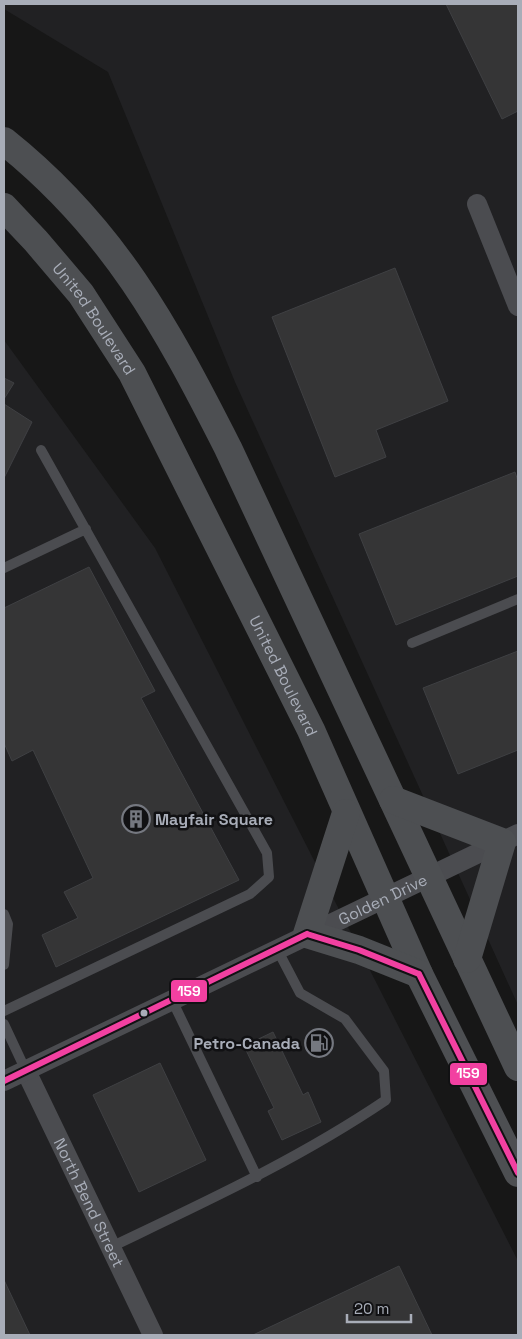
<svg xmlns="http://www.w3.org/2000/svg" width="522" height="1339" font-family="'Space Grotesk',sans-serif">
	<style>
		.built { fill: #212123 }
		.building { fill: #353536; stroke: #3f4043 }
		.lines { fill: none; stroke-linecap: round; stroke-linejoin: round }
		.lane { stroke: #4b4c50; stroke-width: 10 }
		.street { stroke: #4b4c50; stroke-width: 20 }
		.primary { stroke: #4d4f52; stroke-width: 28 }
		.bus-1-casing { stroke: #111113; stroke-width: 10 }
		.bus-1 { stroke: #f240a1; stroke-width: 6 }
		.bus-dot { fill: #a8adb8; stroke: #111113; stroke-width: 2 }
		.labels { text-anchor: middle; stroke-width: 5; stroke-linejoin: round; paint-order: stroke }
		.street-label { font-size: 16px; fill: #a8adb8; stroke: #111113 }
		.poi-label { font-size: 16px; font-weight: bold; fill: #a8adb8; stroke: #111113; text-anchor: start }
		.line-badge { stroke: #111113; stroke-width: 2 }
		.badge-label { font-size: 14px; text-anchor: middle; font-weight: bold; fill: #fff }
	</style>
	<rect width="100%" height="100%" fill="#171717"/>
	<!-- built -->
	<path class="built" d="M4,4H518V1005L235,382L108,72L4,9Z
		M4,340L155,548L518,1261V1335H4Z"/>
	<!-- building -->
	<path class="building" d="M446,4H518V111L502,119Z
		M395,268L448,401L376,430L386,457L335,477L272,317Z
		M4,378L14,383L4,399Z
		M4,404L32,422L4,478Z
		M515,472L518,481V576L396,625L359,534Z
		M89,567L155,691L141,698L239,880L56,967L42,935L78,918L64,892L93,878L33,750L12,761L4,743V608Z
		M518,651V750L458,774L423,688Z
		M273,1032L303,1095L308,1092L321,1122L282,1140L268,1111L274,1108L244,1046Z
		M160,1063L206,1160L139,1192L93,1095Z
		M399,1266L432,1335H253Z
		M4,1280L30,1335H4Z"/>
	<g class="lines">
		<!-- lane -->
		<path class="lane" d="M4,568L86,529
			M412,643L518,599
			M4,914L8,924L4,965
			M172,1000L257,1177
			M4,1011L250,894L269,877L267,853L41,450
			M4,1024L26,1071
			M111,1247C205,1202 299,1159 386,1100L384,1071L345,1019L300,993L277,949"/>
		<!-- street -->
		<g class="street">
			<path d="M477,204L518,306"/>
			<path id="s1" d="M26,1071L153,1335"/>
			<path id="s2" d="M4,1081L518,834"/>
		</g>
		<!-- primary -->
		<g class="primary">
			<path d="M4,141C113,228 166,326 228,448L518,1067"/>
			<path id="s3" d="M4,207L36,241L81,294L132,373L311,730L419,974L518,1173"/>
			<path d="M393,800L502,842L467,959"/>
			<path d="M346,813L307,934L359,950L419,974"/>
		</g>
		<defs>
			<path id="bus-1" d="M307,934L359,950L419,974
				M419,974L518,1173
				M4,1081L307,934"/>
		</defs>
		<!-- bus-1 casing -->
		<use href="#bus-1" class="bus-1-casing"/>
		<!-- bus-1 -->
		<use href="#bus-1" class="bus-1"/>
	</g>
	<!-- icons -->
	<defs>
		<symbol id="building-ring" viewBox="-11 -11 22 22"><circle r="9.5" fill="#111113" stroke="#757880" stroke-width="1.5"/><path d="M-4-6H4V6H1V3H-1V6H-4ZM-2.5-4.3h1.7v1.8h-1.7ZM.8-4.3h1.7v1.8H.8ZM-2.5-1h1.7V.8h-1.7ZM.8-1h1.7V.8H.8Z" fill="#757880"/></symbol>
		<symbol id="fuel-ring" viewBox="-11 -11 22 22"><circle r="9.5" fill="#111113" stroke="#757880" stroke-width="1.5"/><path d="M-5.5-6h7V0h2V4h1.3V-2.5L3-4.5l.8-.8L6-3V5H2.5V1h-1V6h-7ZM-4.2-4.7v3.2H.2V-4.7Z" fill="#757880"/></symbol>
	</defs>
	<g fill-rule="evenodd">
		<use href="#building-ring" x="120" y="803" width="32" height="32"/>
		<use href="#fuel-ring" x="303" y="1027" width="32" height="32"/>
	</g>
	<!-- markers -->
	<circle class="bus-dot" cx="144" cy="1013" r="4.5"/>
	<g class="labels">
		<!-- street labels -->
		<g class="street-label">
			<text dy="6" stroke="none"><textPath href="#s3" startOffset="144">United Boulevard</textPath></text>
			<text dy="6" stroke="none"><textPath href="#s3" startOffset="549">United Boulevard</textPath></text>
			<text dy="6" stroke="none"><textPath href="#s2" startOffset="420">Golden Drive</textPath></text>
			<text dy="6" stroke="none"><textPath href="#s1" startOffset="146">North Bend Street</textPath></text>
		</g>
		<!-- poi labels -->
		<g class="poi-label">
			<text x="155" y="825">Mayfair Square</text>
			<text x="300" y="1049" text-anchor="end">Petro-Canada</text>
		</g>
	</g>
	<g class="line-badge">
		<rect x="170" y="979" width="38" height="24" rx="5" fill="#f240a1"/>
		<rect x="449" y="1062" width="39" height="24" rx="5" fill="#f240a1"/>
	</g>
	<g class="badge-label">
		<text x="189" y="996">159</text>
		<text x="468" y="1078">159</text>
	</g>
	<!-- border -->
	<rect width="522" height="1339" fill="none" stroke="#a8adb8" stroke-width="10"/>
	<!-- scale -->
	<path d="M347 1314v8h64v-8" fill="none" stroke="#a8adb8" stroke-width="2.5"/>
	<text x="354" y="1314" font-size="15" fill="#a8adb8" stroke="#111113" stroke-width="4" paint-order="stroke">20 m</text>
</svg>
